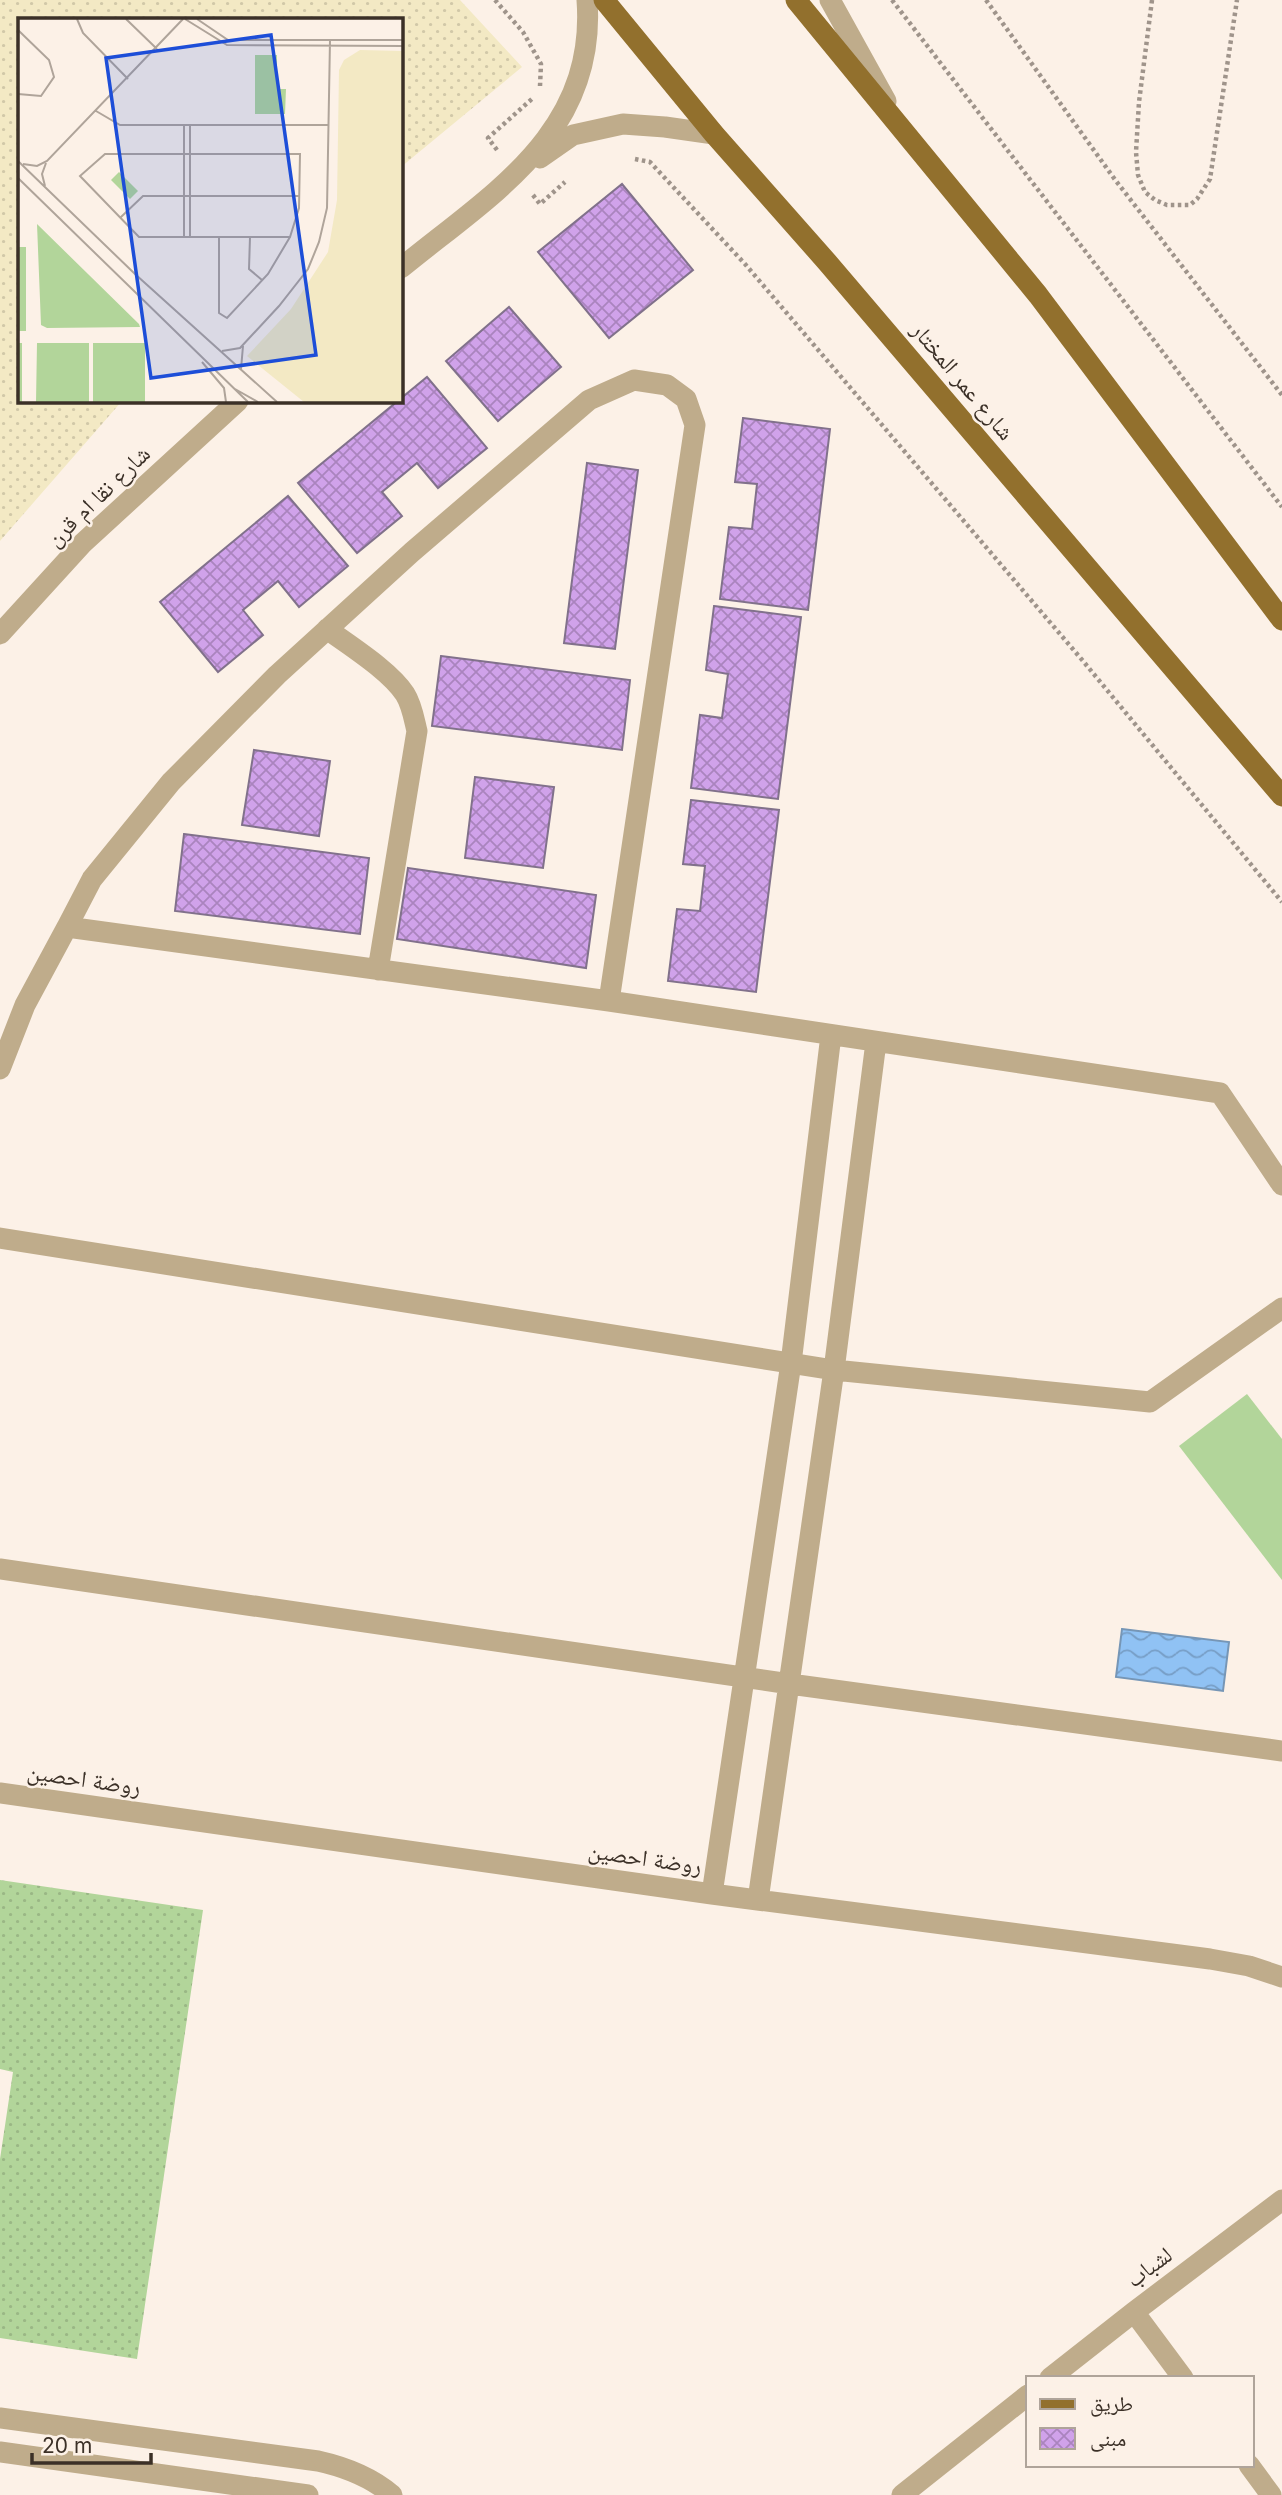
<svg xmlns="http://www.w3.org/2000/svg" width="1282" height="2495" font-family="Inter,'Noto Naskh Arabic',sans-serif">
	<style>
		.grass { fill: url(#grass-dots) }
		.sand { fill: url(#sand-dots) }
		.pitch { fill: #b2d59a }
		.water { fill: url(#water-waves); stroke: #7696b6; stroke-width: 2 }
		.building { fill: url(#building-cross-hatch); stroke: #81718b; stroke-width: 2 }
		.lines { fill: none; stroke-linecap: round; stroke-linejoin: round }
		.path { stroke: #9f948b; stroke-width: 4.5; stroke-dasharray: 3.5 3.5; stroke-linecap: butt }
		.minor { stroke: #bfac8b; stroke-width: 21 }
		.major { stroke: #92702d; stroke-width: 21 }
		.labels { text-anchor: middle; stroke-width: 5; stroke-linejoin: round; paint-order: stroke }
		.street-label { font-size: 23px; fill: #3b3027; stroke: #fcf1e7 }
		.inset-road { fill: none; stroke: #afa49a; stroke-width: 2 }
		.view { fill: #1d4ed8; fill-opacity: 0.15; stroke: #1d4ed8; stroke-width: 3.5 }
		.inset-edge { fill: none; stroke: #3b3027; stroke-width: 3.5 }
	</style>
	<defs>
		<pattern id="grass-dots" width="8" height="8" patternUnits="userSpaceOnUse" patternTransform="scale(1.75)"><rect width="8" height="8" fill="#b2d59a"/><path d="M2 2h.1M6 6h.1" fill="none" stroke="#9ab785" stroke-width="1.8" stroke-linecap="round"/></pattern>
		<pattern id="sand-dots" width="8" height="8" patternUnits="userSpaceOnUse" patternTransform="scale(1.75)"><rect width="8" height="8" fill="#f3e9c4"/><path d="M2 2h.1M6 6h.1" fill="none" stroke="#d1c8a8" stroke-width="1.8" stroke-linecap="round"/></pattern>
		<pattern id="water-waves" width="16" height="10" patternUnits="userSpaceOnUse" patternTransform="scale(1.75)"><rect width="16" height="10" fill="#90c2f4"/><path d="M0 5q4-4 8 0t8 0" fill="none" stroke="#779ec6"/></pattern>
		<pattern id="building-cross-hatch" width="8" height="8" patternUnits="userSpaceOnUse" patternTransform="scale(1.75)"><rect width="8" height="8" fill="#d0a2ea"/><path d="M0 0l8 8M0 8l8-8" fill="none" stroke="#aa84be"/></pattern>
	</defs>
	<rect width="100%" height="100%" fill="#fcf1e7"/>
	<!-- grass -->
	<path class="grass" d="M0,1880L203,1910L137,2359L0,2338V2159L13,2072L0,2069Z"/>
	<!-- sand -->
	<path class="sand" d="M0,0H460L522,67L401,167V19H19V401H122L0,541Z"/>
	<!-- pitch -->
	<path class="pitch" d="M1247,1394L1282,1439V1580L1179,1446Z"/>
	<!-- water -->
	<path class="water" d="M1122,1629L1229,1642L1223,1691L1116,1677Z"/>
	<!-- building -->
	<path class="building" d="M622,184L693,270L609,338L538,252Z
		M509,307L561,367L498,421L446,361Z
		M427,377L487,448L438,488L417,463L382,492L402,516L357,553L298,483Z
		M743,418L830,429L808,610L720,599L729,527L752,529L757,484L735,482Z
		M587,463L638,470L615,649L564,643Z
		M288,496L348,566L299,607L278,581L243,610L263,635L218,672L160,602Z
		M714,606L801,617L778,799L691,788L700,715L722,718L728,674L706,670Z
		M441,656L630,680L622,750L432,726Z
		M254,750L330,761L319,836L242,825Z
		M475,777L554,787L543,868L465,858Z
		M691,800L779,810L756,992L668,981L677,909L700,911L705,866L683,864Z
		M184,834L369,858L360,934L175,911Z
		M408,868L596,895L586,968L397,939Z"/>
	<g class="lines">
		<!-- path -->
		<path class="path" d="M495,0L523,32L541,64L540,86
			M892,0L1282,507
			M986,0L1116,181L1282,395
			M1152,0L1139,102L1136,152L1138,175L1145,192L1155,200L1167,205H1190L1197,199L1210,179L1237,0
			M497,150L488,138L533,98
			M635,159L650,162L745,264L1083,661L1282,902
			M533,195L540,204L565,182"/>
		<!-- minor -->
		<path class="minor" d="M830,0L886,101
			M540,158L573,135L623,124L665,127L714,134
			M401,268C491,194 597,134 587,0
			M327,629C350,646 389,670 405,694C412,705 414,719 417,731L378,970
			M0,634L83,543L238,401
			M67,927L92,879L171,782L277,675L412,552L589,400L634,380L667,385L686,399L695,425L609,1001
			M0,1069L25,1005L67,927L609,1001L1220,1093L1282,1185
			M0,1238L834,1370L1150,1402L1282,1308
			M0,1569L790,1684L1282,1751
			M0,1793L712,1894L1210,1959L1249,1966L1282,1977
			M712,1894L791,1363L831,1035
			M758,1900L834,1370L876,1042
			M1134,2312L1183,2378
			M1050,2378L1134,2312L1282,2200
			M0,2418L318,2461C345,2467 371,2477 392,2495
			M0,2452L308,2495
			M1249,2465L1271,2495
			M902,2495L1028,2395"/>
		<!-- major -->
		<path class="major" d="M604,0L714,134L827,262L1282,796
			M796,0L1038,295L1282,620"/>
	</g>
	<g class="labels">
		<!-- street labels -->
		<g class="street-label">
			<text transform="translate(963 381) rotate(50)" y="8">شارع عمر المختار</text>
			<text transform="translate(98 496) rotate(-44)" y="8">شارع نقا ام قرن</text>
			<text transform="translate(84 1779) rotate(8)" y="8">روضة احصين</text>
			<text transform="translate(645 1858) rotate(8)" y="8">روضة احصين</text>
			<text transform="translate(1149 2267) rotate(-37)" y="8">لشباب</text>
		</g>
	</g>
	<!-- overview -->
	<g transform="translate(18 18)">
		<rect width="385" height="385" fill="#fcf1e7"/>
		<path d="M237,37H259V71H268L267,96H237ZM19,206L121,306L122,309L29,310L23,307Z" fill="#b2d59a"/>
		<path d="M342,32L385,33V384H286L229,338L273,291L310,234L319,182L321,52L326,42Z" fill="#f3e9c4"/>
		<path d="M101,154L120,173L112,181L93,162ZM0,229H8V313H0ZM0,325H4V384H0ZM19,325H71V384H18ZM75,325H127V384H75Z" fill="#b2d59a"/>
		<path class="inset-road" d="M59,1L65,15L110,61M108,1L139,31M167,1L209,27L385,28M179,1L210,22H385M0,12L31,42L36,59L23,78L0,76M78,93L102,107H311M166,107V219M172,107V219M87,136H282L281,190L272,219H121L62,158ZM0,143L117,256L259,384M5,146L19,148L29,143L165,1M0,160L230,384M27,168L24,156L28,145M103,199L125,178H281M232,219L231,251L244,262M201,220V295L209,300L250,256L272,219M204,333L222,330L261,288L290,251L301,224L309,190L312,22M184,344L206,370L208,384M223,351L225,328M217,371L240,384"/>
		<path class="view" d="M253,17L298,337L133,360L88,40Z"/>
		<rect width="385" height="385" class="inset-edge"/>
	</g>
	<!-- legend -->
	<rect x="1026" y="2376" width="228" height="91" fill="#fcf1e7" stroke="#afa49a" stroke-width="2"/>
	<rect x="1040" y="2399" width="35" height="10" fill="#92702d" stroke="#afa49a" stroke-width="2"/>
	<text x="1090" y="2411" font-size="21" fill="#3b3027">طريق</text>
	<rect x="1040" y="2428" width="35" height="21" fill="url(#building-cross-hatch)" stroke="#afa49a" stroke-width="2"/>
	<text x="1090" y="2446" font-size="21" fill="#3b3027">مبنى</text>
	<!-- scale -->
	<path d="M32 2453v10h119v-10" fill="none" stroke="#3b3027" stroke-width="3.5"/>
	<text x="42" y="2453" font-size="21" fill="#3b3027" stroke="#fcf1e7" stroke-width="5" paint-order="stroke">20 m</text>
</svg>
